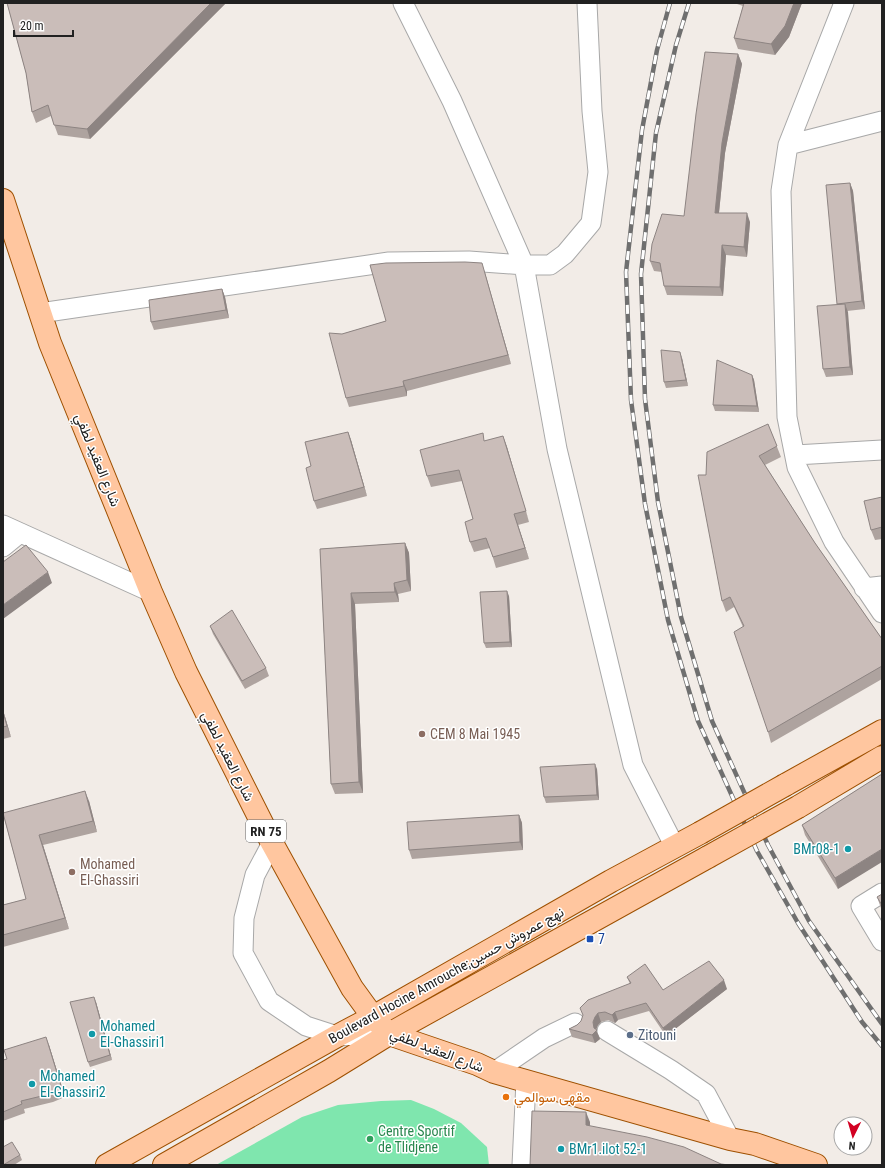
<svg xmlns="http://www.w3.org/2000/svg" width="885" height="1168" font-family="'Roboto Condensed',Vazirmatn,sans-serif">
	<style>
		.pitch { fill: #7fe6ae }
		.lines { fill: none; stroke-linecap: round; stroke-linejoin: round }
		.minor-casing { stroke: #a8a8a8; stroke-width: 21 }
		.major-casing { stroke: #9e5000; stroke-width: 24 }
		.minor { stroke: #fff; stroke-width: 19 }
		.major { stroke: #ffc69f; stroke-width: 22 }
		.rail-casing { stroke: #6f6f6f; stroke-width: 4.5 }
		.rail { stroke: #fff; stroke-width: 3; stroke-dasharray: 9; stroke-linecap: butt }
		.major-bridge-casing { stroke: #9e5000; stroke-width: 24; stroke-linecap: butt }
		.major-bridge { stroke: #ffc69f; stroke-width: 22 }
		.wall { fill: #aea39f }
		.shaded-wall { fill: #8d8482 }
		.building { fill: #cabdb9; stroke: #8d8482 }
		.education-dot { fill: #8d6e63; stroke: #fff; stroke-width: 1.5 }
		.culture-dot { fill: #0f9aa8; stroke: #fff; stroke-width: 1.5 }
		.transit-dot { fill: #1a4fb4; stroke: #fff; stroke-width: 1.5 }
		.service-dot { fill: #5c6f8a; stroke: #fff; stroke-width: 1.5 }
		.food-dot { fill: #e8710a; stroke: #fff; stroke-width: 1.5 }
		.leisure-dot { fill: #2e9e5b; stroke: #fff; stroke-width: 1.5 }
		.labels { text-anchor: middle; stroke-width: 3; stroke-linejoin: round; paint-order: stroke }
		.shield { fill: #fff; stroke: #646464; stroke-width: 1 }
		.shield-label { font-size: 13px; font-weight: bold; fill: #212121 }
		.street-label { font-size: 14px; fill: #212121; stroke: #fff }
		.education-label { font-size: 14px; fill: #785e54; stroke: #fff; text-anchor: start }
		.culture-label { font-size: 14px; fill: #0d838f; stroke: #fff; text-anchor: start }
		.transit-label { font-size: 14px; fill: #164399; stroke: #fff; text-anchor: start }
		.service-label { font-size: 14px; fill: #4e5e75; stroke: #fff; text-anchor: start }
		.food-label { font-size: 14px; fill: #c56008; stroke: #fff; text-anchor: start }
		.leisure-label { font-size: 14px; fill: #27864d; stroke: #fff; text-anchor: start }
	</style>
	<rect width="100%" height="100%" fill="#f2ece7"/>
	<!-- pitch -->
	<path class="pitch" d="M411,1100L434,1109L461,1123L487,1147L489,1165H216L302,1117L338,1105L381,1101Z"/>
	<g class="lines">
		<defs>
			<path id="minor" d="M403,3L452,101L524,265L557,449L633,765L675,847
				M844,3L788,145L781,191L787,417L797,467L834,542L882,613
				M788,145L882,121
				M40,313L389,262L469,261L524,265H550L565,254L591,223L598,172L592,111L587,3
				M795,455L882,450
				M3,525L151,592
				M3,547L20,533
				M864,588L882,586
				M272,843L255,875L244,918L243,953L269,1001L306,1026L337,1036L389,1034
				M882,893L861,906L882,941
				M607,1031L671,1070L706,1094L730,1139
				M494,1072L544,1038L575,1023
				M522,1165L526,1081"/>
			<path id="major" d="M3,200L50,343L151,592L186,672L272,843L352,988L373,1017L389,1034L477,1064L494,1072L730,1139L755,1144L816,1165
				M785,785L882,731
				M798,807L882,757
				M107,1165L337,1036L373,1017L611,881L700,833
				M164,1165L329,1071L389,1034L708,857"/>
		</defs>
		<!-- minor casing -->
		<use href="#minor" class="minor-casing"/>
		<!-- major casing -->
		<use href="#major" class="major-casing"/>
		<!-- minor -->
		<use href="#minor" class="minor"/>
		<!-- major -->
		<use href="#major" class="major"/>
		<defs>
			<path id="rail" d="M670,3L657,50L642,130L626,272L631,400L645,504L668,620L698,721L757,851L798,923L862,1022L882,1046
				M689,3L676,45L656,133L641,274L645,399L658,502L681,617L712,721L768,845L809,921L882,1024"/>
		</defs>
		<!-- rail casing -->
		<use href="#rail" class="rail-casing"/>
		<!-- rail -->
		<use href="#rail" class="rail"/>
		<defs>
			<path id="major-bridge" d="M700,833L785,785
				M708,857L798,807"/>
		</defs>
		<!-- major-bridge casing -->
		<use href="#major-bridge" class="major-bridge-casing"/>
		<!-- major-bridge -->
		<use href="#major-bridge" class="major-bridge"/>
	</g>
	<!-- wall -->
	<path class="wall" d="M7,3H226L90,139L58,135L51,116L36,123L32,112L26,73Z
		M737,3H802L789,37L775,55L738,49L734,38L743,6L737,4Z
		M738,54L742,64L725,153L719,213L750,222L747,257L726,255L723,296L667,295L664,286L662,272L654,271L650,261L684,216Z
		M850,183L853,191L865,309L847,311L853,375L826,377L823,369L837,304Z
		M485,273L511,364L407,391V396L349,407L346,398L342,334L386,321Z
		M222,289L225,297L229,318L154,330L151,322Z
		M682,358L688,386L666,388L664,382Z
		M752,375L754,380L759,412L715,411L713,405Z
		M768,424L781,457L765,465L815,543L882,639V679L771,743L768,732L743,627L734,607L726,612L722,601L706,475Z
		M348,432L351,440L367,496L317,509L314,501L311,466Z
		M503,436L507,447L529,522L518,525L529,559L496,568L490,548L474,552L470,542L473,519L462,481L431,487L427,476L486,441Z
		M882,497V539L875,540L871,530Z
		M405,543L409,553L411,591L398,594L399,602L355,604L363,793L335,794L331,784L320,549Z
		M509,596L512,647L486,648L484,643Z
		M210,626L266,668L269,676L245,689L213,634Z
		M3,710L11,737L3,739Z
		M597,769L599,800L546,803L544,797Z
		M882,774L838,889L805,835L802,825Z
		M89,801L97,832L43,845L69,929L3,947V905L26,899L3,814Z
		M519,815L522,823L523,850L412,859L409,850Z
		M877,897L882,905V910L881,908Z
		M627,977L663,990L727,989L666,1036L649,1011L618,1020L615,1023L608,1020L601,1022L598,1025L596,1030L600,1039L595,1043L572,1037L569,1029L577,1025L630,984Z
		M96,1002L112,1060L90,1067L88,1062Z
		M49,1045L65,1097L53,1102L24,1109L25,1113L3,1121V1060Z
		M20,1155L22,1160L14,1165H3Z"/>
	<!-- shaded-wall -->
	<path class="shaded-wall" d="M211,3H226L90,139L87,129Z
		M794,3H802L789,37L775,55L771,44Z
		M738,54L742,64L725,153L718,222L715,213L722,143Z
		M850,183L853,191L865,309L862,301Z
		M747,213L750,222L747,257L744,247Z
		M722,245L726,255L723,296L720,287Z
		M482,263L485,273L511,364L508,355Z
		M222,289L225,297L229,318L226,310Z
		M845,304L848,312L853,375L850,367Z
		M680,352L682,358L688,386L686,380Z
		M752,375L754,380L759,412L757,406Z
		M403,381L407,391V396L404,386Z
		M348,432L351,440L367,496L364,487Z
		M503,436L507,447L529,522L526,511Z
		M514,514L518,525L529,559L525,548Z
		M405,543L409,553L411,591L407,580Z
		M48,572L52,583L3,619V605Z
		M394,583L398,594L399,602L395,592Z
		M507,591L509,596L512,647L510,642Z
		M351,593L355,604L363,793L359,782Z
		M3,710L11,737L7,726Z
		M595,764L597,769L599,800L597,795Z
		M85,791L89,801L97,832L93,821Z
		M519,815L522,823L523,850L520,842Z
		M39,835L43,845L69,929L65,918Z
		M882,849V862L838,889L835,878Z
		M724,980L727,989L666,1036L663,1028Z
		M94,997L96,1002L112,1060L110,1055Z
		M615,1012L618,1020L615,1023L612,1015Z
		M598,1013L601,1022L598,1025L596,1030L600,1039L595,1043L592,1035L593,1022L595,1017Z
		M46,1037L49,1045L65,1097L62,1089Z
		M586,1112L590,1122V1135L586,1125Z"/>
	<!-- building -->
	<path class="building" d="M7,3H211L87,129L54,125L48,105L32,112L26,73Z
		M744,3H794L785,26L771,44L734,38Z
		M705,52L738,54L722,143L715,213H747L744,247L722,245L720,287L664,286L660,263L650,261L652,244L662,214L684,216L696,114Z
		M850,183L862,301L837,304L826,185Z
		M465,262L482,263L508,355L403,381L404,386L346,398L329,333L342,334L386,321L370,265L386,263Z
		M222,289L226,310L151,322L149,300Z
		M845,304L850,367L823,369L817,306Z
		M661,350L680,352L686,380L664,382Z
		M717,360L752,375L757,406L713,405Z
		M768,424L777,446L759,456L815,543L882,639V666L768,732L734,632L744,626L730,597L722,601L698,475H706L707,452Z
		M348,432L364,487L314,501L306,468L311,466L305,442Z
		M483,433L484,441L503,436L526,511L514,514L525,548L493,557L486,538L470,542L465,522L473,519L459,470L427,476L420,450Z
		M882,497V527L871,530L864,501Z
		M405,543L407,580L394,583L395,592L351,593L359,782L331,784L320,549Z
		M26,545L48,572L3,605V562Z
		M507,591L510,642L484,643L480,592Z
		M232,610L266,668L242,681L210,626Z
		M3,712L7,726L3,727Z
		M595,764L597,795L544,797L540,767Z
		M882,774V849L835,878L802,825Z
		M85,791L93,821L39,835L65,918L3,935V905L26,899L3,813Z
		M519,815L520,842L409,850L407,822Z
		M882,894V905L877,897Z
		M709,961L724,980L663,1028L646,1003L615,1012L612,1015L605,1012L598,1013L595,1017L593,1022L594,1028L597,1030L592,1035L569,1029L577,1025L581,1021L583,1015L580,1008L588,1000L631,983L627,977L645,964L663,990Z
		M94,997L110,1055L88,1062L70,1002Z
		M46,1037L62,1089L50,1094L21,1101L22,1104L3,1112V1060L7,1059L4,1050Z
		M532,1111L586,1112V1125L647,1137L684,1147L721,1164L729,1165H530Z
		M12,1142L20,1155L3,1165V1147Z"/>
	<!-- markers -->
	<g class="education-dot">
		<circle cx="422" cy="734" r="4"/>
		<circle cx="72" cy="872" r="4"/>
	</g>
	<g class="culture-dot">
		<circle cx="848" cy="849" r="4"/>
		<circle cx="92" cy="1034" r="4"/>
		<circle cx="32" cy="1084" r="4"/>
		<circle cx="561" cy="1149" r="4"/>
	</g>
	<rect class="transit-dot" x="586" y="935" width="8" height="8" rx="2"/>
	<circle class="service-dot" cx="630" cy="1035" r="4"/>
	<circle class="food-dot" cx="506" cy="1097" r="4"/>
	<circle class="leisure-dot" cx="370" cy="1139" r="4"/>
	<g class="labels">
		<!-- shield labels -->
		<rect class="shield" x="246" y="820" width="40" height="22" rx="3"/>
		<g class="shield-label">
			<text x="266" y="836">RN 75</text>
		</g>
		<!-- street labels -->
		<g class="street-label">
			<text transform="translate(98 460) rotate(68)" y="5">شارع العقيد لطفي</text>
			<text transform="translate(228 756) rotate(63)" y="5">شارع العقيد لطفي</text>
			<text transform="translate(446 975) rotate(-29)" y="5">Boulevard Hocine Amrouche;نهج عمروش حسين</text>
			<text transform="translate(437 1050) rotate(21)" y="5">شارع العقيد لطفي</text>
		</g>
		<!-- education labels -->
		<g class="education-label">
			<text x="430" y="739">CEM 8 Mai 1945</text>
			<text x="80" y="869">Mohamed<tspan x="80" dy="16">El-Ghassiri</tspan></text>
		</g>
		<!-- culture labels -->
		<g class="culture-label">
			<text x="840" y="854" text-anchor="end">BMr08-1</text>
			<text x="100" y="1031">Mohamed<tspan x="100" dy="16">El-Ghassiri1</tspan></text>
			<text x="40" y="1081">Mohamed<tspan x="40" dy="16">El-Ghassiri2</tspan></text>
			<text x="569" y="1154">BMr1.ilot 52-1</text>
		</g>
		<!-- transit labels -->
		<g class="transit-label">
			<text x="598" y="944">7</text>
		</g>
		<!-- service labels -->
		<g class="service-label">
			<text x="638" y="1040">Zitouni</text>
		</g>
		<!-- food labels -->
		<g class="food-label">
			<text x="514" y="1102">مقهى سوالمي</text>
		</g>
		<!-- leisure labels -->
		<g class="leisure-label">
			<text x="378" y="1136">Centre Sportif<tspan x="378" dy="16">de Tlidjene</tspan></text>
		</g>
	</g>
	<!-- border -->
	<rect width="885" height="1168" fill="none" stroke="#212121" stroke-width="8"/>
	<!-- north arrow -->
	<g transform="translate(853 1136) rotate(185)"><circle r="19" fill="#ffffff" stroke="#a6a6a6"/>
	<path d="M0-3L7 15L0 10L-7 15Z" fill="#d20022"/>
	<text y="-6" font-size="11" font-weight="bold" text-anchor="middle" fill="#212121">N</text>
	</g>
	<!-- scale -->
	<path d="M14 30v6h59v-6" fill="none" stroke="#212121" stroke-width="2"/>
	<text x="20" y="30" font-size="12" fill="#212121" stroke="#ffffff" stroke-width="3" paint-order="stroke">20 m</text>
</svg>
